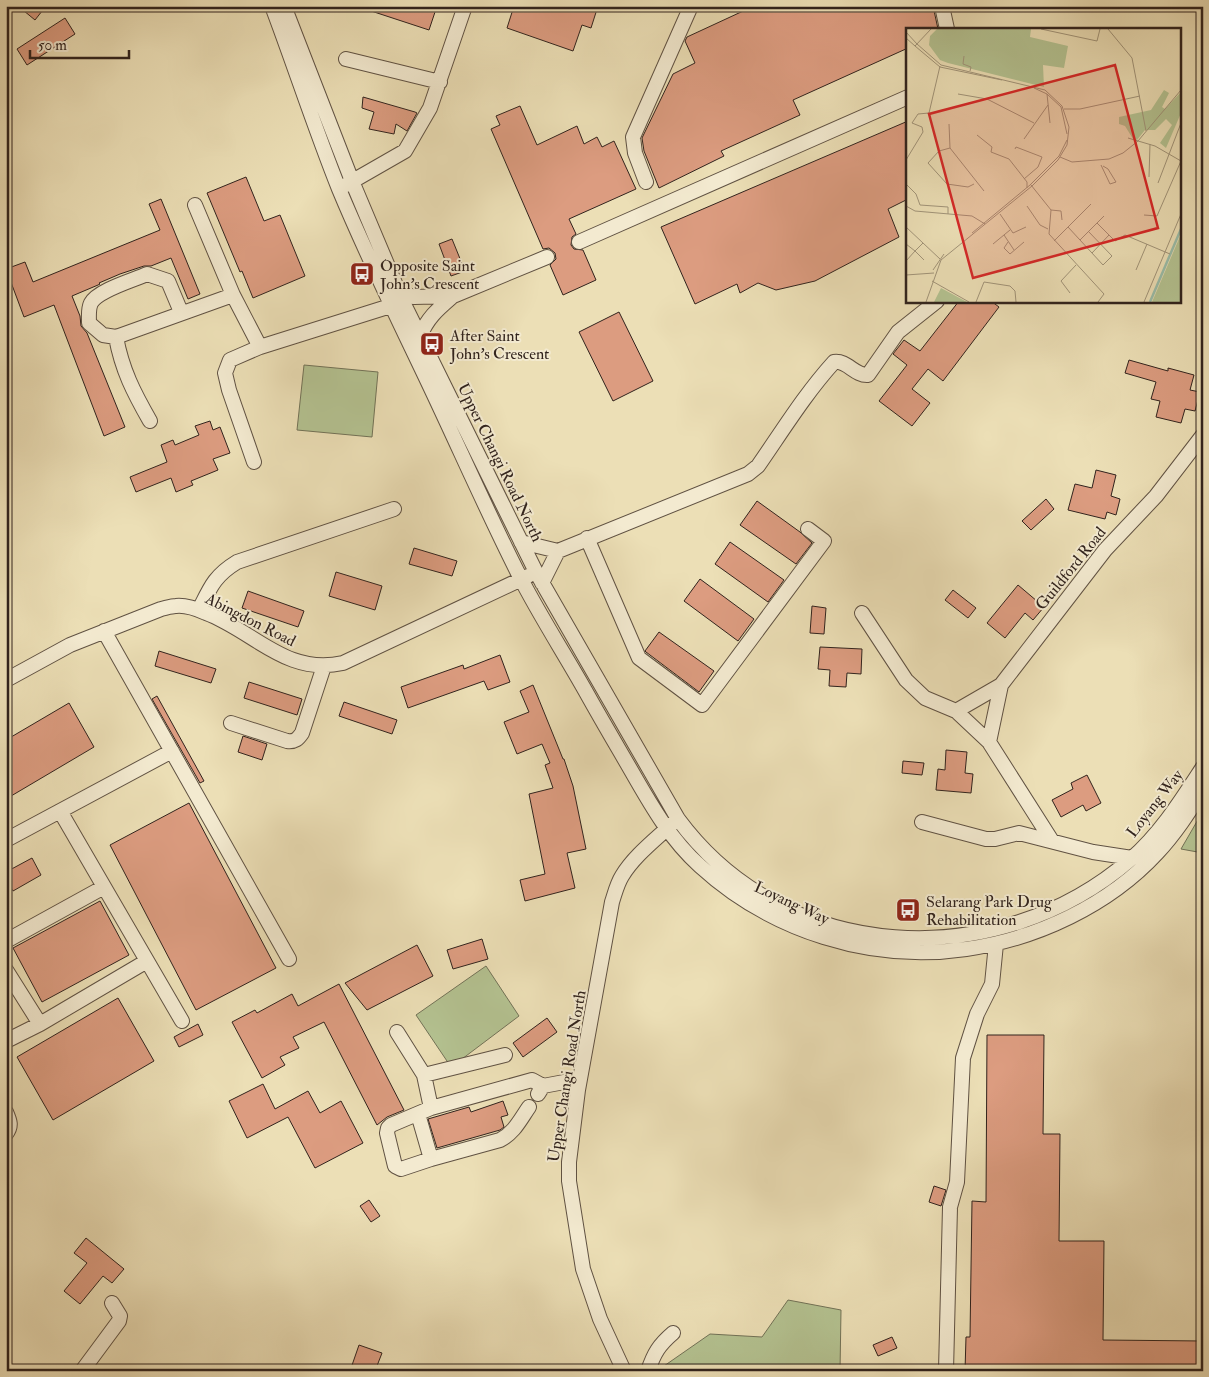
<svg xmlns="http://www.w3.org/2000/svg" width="1209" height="1377" font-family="'IM FELL Double Pica',serif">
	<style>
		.green { fill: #b4c291; stroke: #727257 }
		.building { fill: #dc9c80; stroke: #31231d }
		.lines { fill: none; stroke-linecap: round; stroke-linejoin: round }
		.minor-casing { stroke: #605243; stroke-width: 16 }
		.minor { stroke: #f3ead0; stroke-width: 14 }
		.labels { text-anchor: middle; stroke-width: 4; stroke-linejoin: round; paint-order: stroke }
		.poi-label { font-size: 16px; fill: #31231d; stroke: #f3ead0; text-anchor: start }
		.street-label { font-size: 16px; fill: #31231d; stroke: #f3ead0 }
		.inset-river { fill: none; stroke: #9abda9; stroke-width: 2.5 }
		.inset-road { fill: none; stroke: #a19479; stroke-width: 1 }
		.view { fill: #d62828; fill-opacity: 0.15; stroke: #d62828; stroke-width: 2.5 }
		.inset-edge { fill: none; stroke: #31231d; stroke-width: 2.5 }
	</style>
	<rect width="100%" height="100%" fill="#ecdfb6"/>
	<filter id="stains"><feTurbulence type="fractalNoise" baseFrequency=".004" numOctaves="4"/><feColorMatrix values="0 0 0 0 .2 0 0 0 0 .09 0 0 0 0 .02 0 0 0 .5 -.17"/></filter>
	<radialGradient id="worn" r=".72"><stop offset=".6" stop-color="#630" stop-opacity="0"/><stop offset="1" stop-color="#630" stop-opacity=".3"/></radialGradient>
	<!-- green -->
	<path class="green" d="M304,365L378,372L372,437L297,430Z
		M1203,811V853L1181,849Z
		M486,966L519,1016L462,1059L449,1064L416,1015Z
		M788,1300L841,1310L840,1371H661L664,1366L710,1334L762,1337Z"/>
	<!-- building -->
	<path class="building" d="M18,6H46L35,20Z
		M363,6H437L429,30L362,8Z
		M514,6H598L591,28L582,25L573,51L507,28Z
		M754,6H933L938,29H908V48L793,100L800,115L721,151L724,156L659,188L644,151L642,138L673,74L695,63L685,41L687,37Z
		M65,18L75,34L27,65L17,49Z
		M363,97L415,112L417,113L407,131L396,124L394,134L369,129L374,112L362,108Z
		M520,106L537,145L577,126L584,144L597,137L602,147L614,141L636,189L569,219L576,234L572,237L571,245L574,249L583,250L596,280L563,295L550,265L556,259L555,253L549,248L543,249L491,129L500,125L496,116Z
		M908,121V199L888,209L899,237L815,281L776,290L758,283L740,293L737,284L695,304L661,227Z
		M246,177L264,221L280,215L305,276L253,298L242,271L240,272L207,193Z
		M161,199L200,294L188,299L171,258L151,266H144L120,274L99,283L100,284L98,285L72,296L80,316L81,326L87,333L125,427L104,436L54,305L24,317L6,269L25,262L33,282L160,230L149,204Z
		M452,239L465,271L451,276L439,244Z
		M959,301H991L999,307L943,381L928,369L912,389L930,403L912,426L879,401L907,365L893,354L904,340L920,351Z
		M619,312L653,381L613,401L579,332Z
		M1129,360L1168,371V368L1194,375L1190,390L1200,392L1195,411L1185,409L1181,423L1156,417L1160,401L1151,399L1156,382L1125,373Z
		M210,421L213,430L220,427L230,453L213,459L218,470L191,481L193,485L176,492L171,478L136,492L130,477L167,462L161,445L173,440L175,445L199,435L195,426Z
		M1096,470L1116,475L1111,496L1120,499L1116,515L1107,512L1105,519L1068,510L1075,484L1092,488Z
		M1046,499L1054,509L1031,530L1022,521Z
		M757,501L800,532L812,543L796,564L740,525Z
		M730,542L784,580L768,602L715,564Z
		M414,548L457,561L452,576L409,564Z
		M336,572L382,586L375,610L329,596Z
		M700,579L754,619L738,641L684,601Z
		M1018,585L1044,607L1033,620L1025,613L1005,638L987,623Z
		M953,590L976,608L968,618L945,600Z
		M248,591L304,611L298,627L242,608Z
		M812,606L826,608L824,634L810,633Z
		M659,632L714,671L699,692L646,652L645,651Z
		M820,647L862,649L861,674L847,673L846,687L829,686L830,670L818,669Z
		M159,651L216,669L211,683L155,666Z
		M500,655L510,682L488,690L484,681L408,708L401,687L463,665L464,669Z
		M249,682L302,699L297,715L244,698Z
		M533,685L563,759H564L573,786L586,849L567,853L575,888L525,901L520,880L545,874L529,794L553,788L545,765L550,763L542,744L517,754L504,722L529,712L520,691Z
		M157,696L204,781L200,783L152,699Z
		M344,702L397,720L392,734L339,716Z
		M69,703L94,747L6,799V740Z
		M243,736L267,744L262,760L238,752Z
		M946,750L967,752L965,773L973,774L971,793L936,790L938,769L945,770Z
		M903,761L924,763L922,775L902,773Z
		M1087,775L1101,803L1086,811L1083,805L1061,817L1052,800L1073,789L1071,783Z
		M189,803L276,968L196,1010L110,845Z
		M32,858L41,875L13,891L6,879V872Z
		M100,901L129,955L42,1002L13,948Z
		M482,939L488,959L453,969L447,950Z
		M417,945L433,976L367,1010L345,983Z
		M339,984L404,1110L387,1117L377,1125L324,1022L293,1037L299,1048L280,1057L285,1065L262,1078L232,1022L255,1010L257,1013L292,994L298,1006Z
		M118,998L154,1061L53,1120L17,1057Z
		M547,1018L557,1032L523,1057L513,1043Z
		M198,1024L203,1035L179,1047L174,1037Z
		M987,1035H1044L1043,1134H1060L1059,1241H1104L1103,1340L1203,1341V1371H965L966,1337H970L972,1201L986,1202Z
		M263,1084L275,1109L308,1091L320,1113L341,1101L363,1143L315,1168L288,1117L247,1138L229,1101Z
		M503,1101L508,1115L501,1117L504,1127L500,1130L437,1148L428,1119L469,1107L471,1112Z
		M934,1186L946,1190L941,1206L929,1202Z
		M369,1200L380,1216L371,1222L360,1206Z
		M86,1238L124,1269L112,1283L103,1276L80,1304L64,1291L87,1263L74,1253Z
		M892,1337L897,1348L878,1356L873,1345Z
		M359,1345L382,1353L375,1371H350Z"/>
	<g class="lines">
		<defs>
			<path id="minor" d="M272,6C295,67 315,129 339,189C366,254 397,317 427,380C458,445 487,512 520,577C540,616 564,653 586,692C601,719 617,746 632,772C652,807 671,840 700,866C771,931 871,963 966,949C1037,939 1109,905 1157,853C1175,834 1189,812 1203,790
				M284,6L352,181L403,302L536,572L678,819C786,965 997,975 1131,859C1161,833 1182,799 1203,767
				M942,6L947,29
				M346,59L440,82
				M646,182L635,153L633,137L691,6
				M344,186L405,151L430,108L465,6
				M195,205L233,295L260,347
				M579,242L908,97
				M399,292L414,297L453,296C438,309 428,317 420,336
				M453,296L547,257
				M181,312L168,281L147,274C134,280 98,290 91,303C88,309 89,317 89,323L103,335L116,337L233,295
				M116,337C122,370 134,393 150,421
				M254,462L229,390L225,373L230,360L260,347L400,303
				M587,538L639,658L702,705L824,541L808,529
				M521,542L558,551L748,474L758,466C783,430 805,394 834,362C847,360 855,376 868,375L898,332L937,301
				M542,583L558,551
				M199,610C210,588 214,576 237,562L394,509
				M862,613L906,680L925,698L956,711L989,742L1052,841
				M104,631L289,959
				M6,680L70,645L161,609C166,608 171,606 176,606C186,605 197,609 206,613C254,631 286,676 343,663L528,576
				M956,711L1001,685L1105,550L1156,496L1203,435
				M231,723L287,741C295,742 298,739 302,733L324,666
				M989,742L1001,685
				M60,811L182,1021
				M922,822L986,839H995L1019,833L1093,852L1132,858
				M6,840L172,751
				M6,941L104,887
				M6,970L40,1024
				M397,1032L424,1075L431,1108
				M6,1041L40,1024L147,961
				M424,1075L505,1055
				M543,1086L580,1079
				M529,1107C520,1120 514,1133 500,1140L431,1159L401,1169L395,1166L387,1133L388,1128L391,1125L431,1108L532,1080L543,1086L538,1094
				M6,1112C10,1121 12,1126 6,1134
				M418,1114L431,1159
				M82,1371L119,1321L120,1316L112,1303
				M624,1371L600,1319L583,1269L569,1181V1162L578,1090L612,902C615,893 617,884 622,876C634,856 655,840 672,824
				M648,1371C654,1353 659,1345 673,1333
				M946,1371L950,1207L957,1182L963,1058L977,1014L992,984L996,944"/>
		</defs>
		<!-- minor casing -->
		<use href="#minor" class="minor-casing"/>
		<!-- minor -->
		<use href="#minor" class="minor"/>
	</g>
	<!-- icons -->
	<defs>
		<symbol id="bus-square" viewBox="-11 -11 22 22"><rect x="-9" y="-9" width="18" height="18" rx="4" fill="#8f2418" stroke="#f3ead0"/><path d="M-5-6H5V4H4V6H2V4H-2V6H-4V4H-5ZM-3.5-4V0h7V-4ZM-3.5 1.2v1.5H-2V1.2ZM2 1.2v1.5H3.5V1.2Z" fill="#fff"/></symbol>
	</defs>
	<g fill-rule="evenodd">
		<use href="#bus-square" x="348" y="260" width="28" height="28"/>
		<use href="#bus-square" x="418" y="330" width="28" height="28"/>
		<use href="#bus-square" x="894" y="896" width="28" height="28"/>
	</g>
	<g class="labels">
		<!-- poi labels -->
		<g class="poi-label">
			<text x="380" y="271">Opposite Saint<tspan x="380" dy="18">John's Crescent</tspan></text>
			<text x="450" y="341">After Saint<tspan x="450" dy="18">John's Crescent</tspan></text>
			<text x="926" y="907">Selarang Park Drug<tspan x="926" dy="18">Rehabilitation</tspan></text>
		</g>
		<!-- street labels -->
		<g class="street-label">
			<text transform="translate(501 462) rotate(64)" y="6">Upper Changi Road North</text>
			<text transform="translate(1070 568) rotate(-51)" y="6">Guildford Road</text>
			<text transform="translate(251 619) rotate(27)" y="6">Abingdon Road</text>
			<text transform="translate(1154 803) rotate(-52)" y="6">Loyang Way</text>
			<text transform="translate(792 902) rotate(25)" y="6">Loyang Way</text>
			<text transform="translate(566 1076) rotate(-81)" y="6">Upper Changi Road North</text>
		</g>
	</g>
	<!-- overview -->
	<g transform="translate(906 28)">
		<rect width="275" height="275" fill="#ecdfb6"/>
		<path d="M31,1H125L124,9L162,18L158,40L137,37L138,59L42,35L34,32L23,17L24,8ZM258,62L263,65L256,79L259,81L275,64V85L260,120L254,115L266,97L260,91L249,102H239L231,112L227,111L219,98L213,96V89L245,82ZM275,206V274H246ZM35,260L61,274H28Z" fill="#b4c291"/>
		<path class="inset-river" d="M244,274L275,201"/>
		<path class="inset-road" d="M135,1L191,13L194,1M202,1L226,30L240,103M0,4L11,16M0,10L9,18L25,1M11,16L35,37L139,62L156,78L163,99L161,117L152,132L126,158L35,232L20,274M9,18L34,39L96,52M58,28L57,36L65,39L64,43M128,60L141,66L155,79L161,106M52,66L81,71L128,95M141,66L144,95M158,81H174L234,68M43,96L44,120L78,163M71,107L86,119L85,124L103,131L121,154V160M222,110L249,118L275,133M118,111L142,77M44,120L33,123L22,135L41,156L62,159L68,156M109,121L110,119L136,129L132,139L118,151M154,129L166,134L203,131L217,125L232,113L275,62M0,132L17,104L16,99L6,95L12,86L23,85L34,38M195,137L204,156L210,154L202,141L197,138M243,149L244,116M252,155L275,95M0,156L10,166L14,177L42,179V186M125,157L145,182L143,206L198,266L192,274M0,178L9,183L66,188L79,196M121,178L134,197L142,201M145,182L155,183L156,192M94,186L107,205L120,199M238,187L251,188L275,133M191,195L209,213L219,207L264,226M0,199L34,231M162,199L197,237L206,228L182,203M66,205L124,157L153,128L161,112M98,207L108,222M174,212L198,188M148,213L185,176M102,214L98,220L104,226L118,214M0,216L9,223L17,215M87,216L104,202M186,225L203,207M0,233L9,223L18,232M27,242L38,226M230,242L241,216M0,247L28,245M26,253L63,274M164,265L155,253L170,237M70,274L78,254L104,258L109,263L110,274M238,274L275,186"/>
		<path class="view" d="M209,37L252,200L67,250L23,86Z"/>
		<rect width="275" height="275" class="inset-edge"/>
	</g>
	<!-- margin -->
	<rect width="1209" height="1377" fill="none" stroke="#ecdfb6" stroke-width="25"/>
	<rect x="8" y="8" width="1194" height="1362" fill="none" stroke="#31231d" stroke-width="2.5"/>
	<rect x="12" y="12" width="1184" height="1352" fill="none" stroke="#31231d"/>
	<!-- scale -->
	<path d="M30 50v8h99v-8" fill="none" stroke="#31231d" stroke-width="2.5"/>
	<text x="38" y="50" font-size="15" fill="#31231d" stroke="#f3ead0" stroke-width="4" paint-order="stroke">50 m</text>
	<rect width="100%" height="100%" filter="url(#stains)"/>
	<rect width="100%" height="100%" fill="url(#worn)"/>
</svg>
